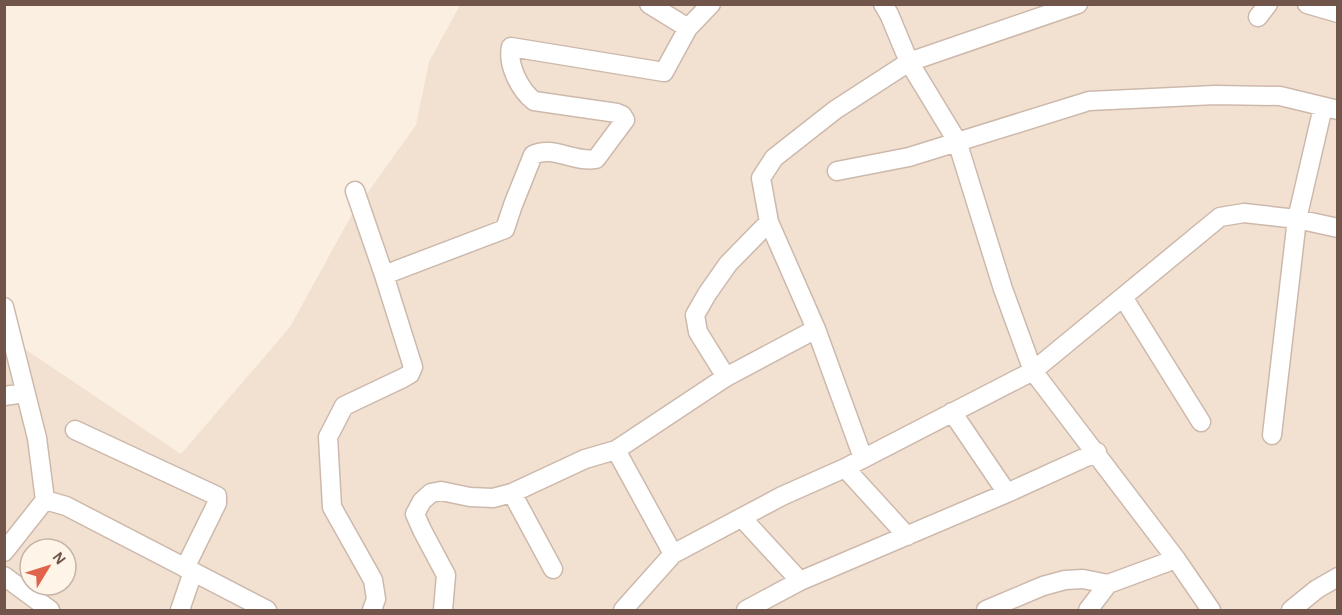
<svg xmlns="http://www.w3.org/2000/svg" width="1342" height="615" font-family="'Alegreya Sans',sans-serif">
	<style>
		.residential { fill: #f2e1d0; fill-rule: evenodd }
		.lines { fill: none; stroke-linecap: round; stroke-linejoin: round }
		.minor-casing { stroke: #cdb9ac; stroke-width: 21 }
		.minor { stroke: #fff; stroke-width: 18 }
	</style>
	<rect width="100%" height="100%" fill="#fbefe1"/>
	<!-- residential -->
	<path class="residential" d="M460,5H1337V610H5L4,335L181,454L290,327L351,216L416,125L429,62ZM30,549H66V585H30Z"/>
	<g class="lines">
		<defs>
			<path id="minor" d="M649,4L688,28
				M883,4L889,14L909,62L957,141L1003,289L1033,371L1176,559L1211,610
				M1307,4L1338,13
				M1258,17L1268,4
				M837,171L909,157L1089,101L1215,95L1280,96L1338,110
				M355,191L384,275L413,367L410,374L403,378L344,406L328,437L332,507L373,580L376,599L372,610
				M384,275L505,229L513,205L533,155C553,145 574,163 596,159L625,120L622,115L617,113L534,101C520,90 507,65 511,47L664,72L688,28L711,4
				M1123,297L1201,422
				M4,307L37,438L45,500L66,506L267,610
				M726,377L698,332L695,315L707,294L728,264L769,222
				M4,396L25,393
				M952,412L1007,493
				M75,430L217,496V503L185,568
				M1272,435L1297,219L1323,107
				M616,450L673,554
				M863,458L816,329L769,222L761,178L774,158L835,110L909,62L1078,4
				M845,468L907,536
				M512,493L553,569
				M742,518L800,581
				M4,552L45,500
				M4,576L50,610
				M180,610L193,572
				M443,610L446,575L422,530L415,514L422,501L431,493L441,491L470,497L493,498L512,493L585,459L616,450L726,377L816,329
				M623,610L673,554L782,496L845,468L1033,371L1220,217L1244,213L1297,219L1338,228
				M746,610L800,581L1007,493L1097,452
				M986,610L1043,586L1065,580L1083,579L1108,584L1176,559
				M1088,610L1108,584
				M1291,610L1317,589L1338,577"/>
		</defs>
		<!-- minor casing -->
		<use href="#minor" class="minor-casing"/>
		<!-- minor -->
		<use href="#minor" class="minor"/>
	</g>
	<!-- border -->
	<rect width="1342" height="615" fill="none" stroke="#71554a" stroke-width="12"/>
	<!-- north arrow -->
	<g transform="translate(48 567) rotate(52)"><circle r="28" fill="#fef4e7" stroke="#c6b4a8" stroke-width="1.5"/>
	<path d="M0-4.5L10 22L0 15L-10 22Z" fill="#e0634c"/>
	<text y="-9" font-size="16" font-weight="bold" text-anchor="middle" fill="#71554a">N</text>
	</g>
</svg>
